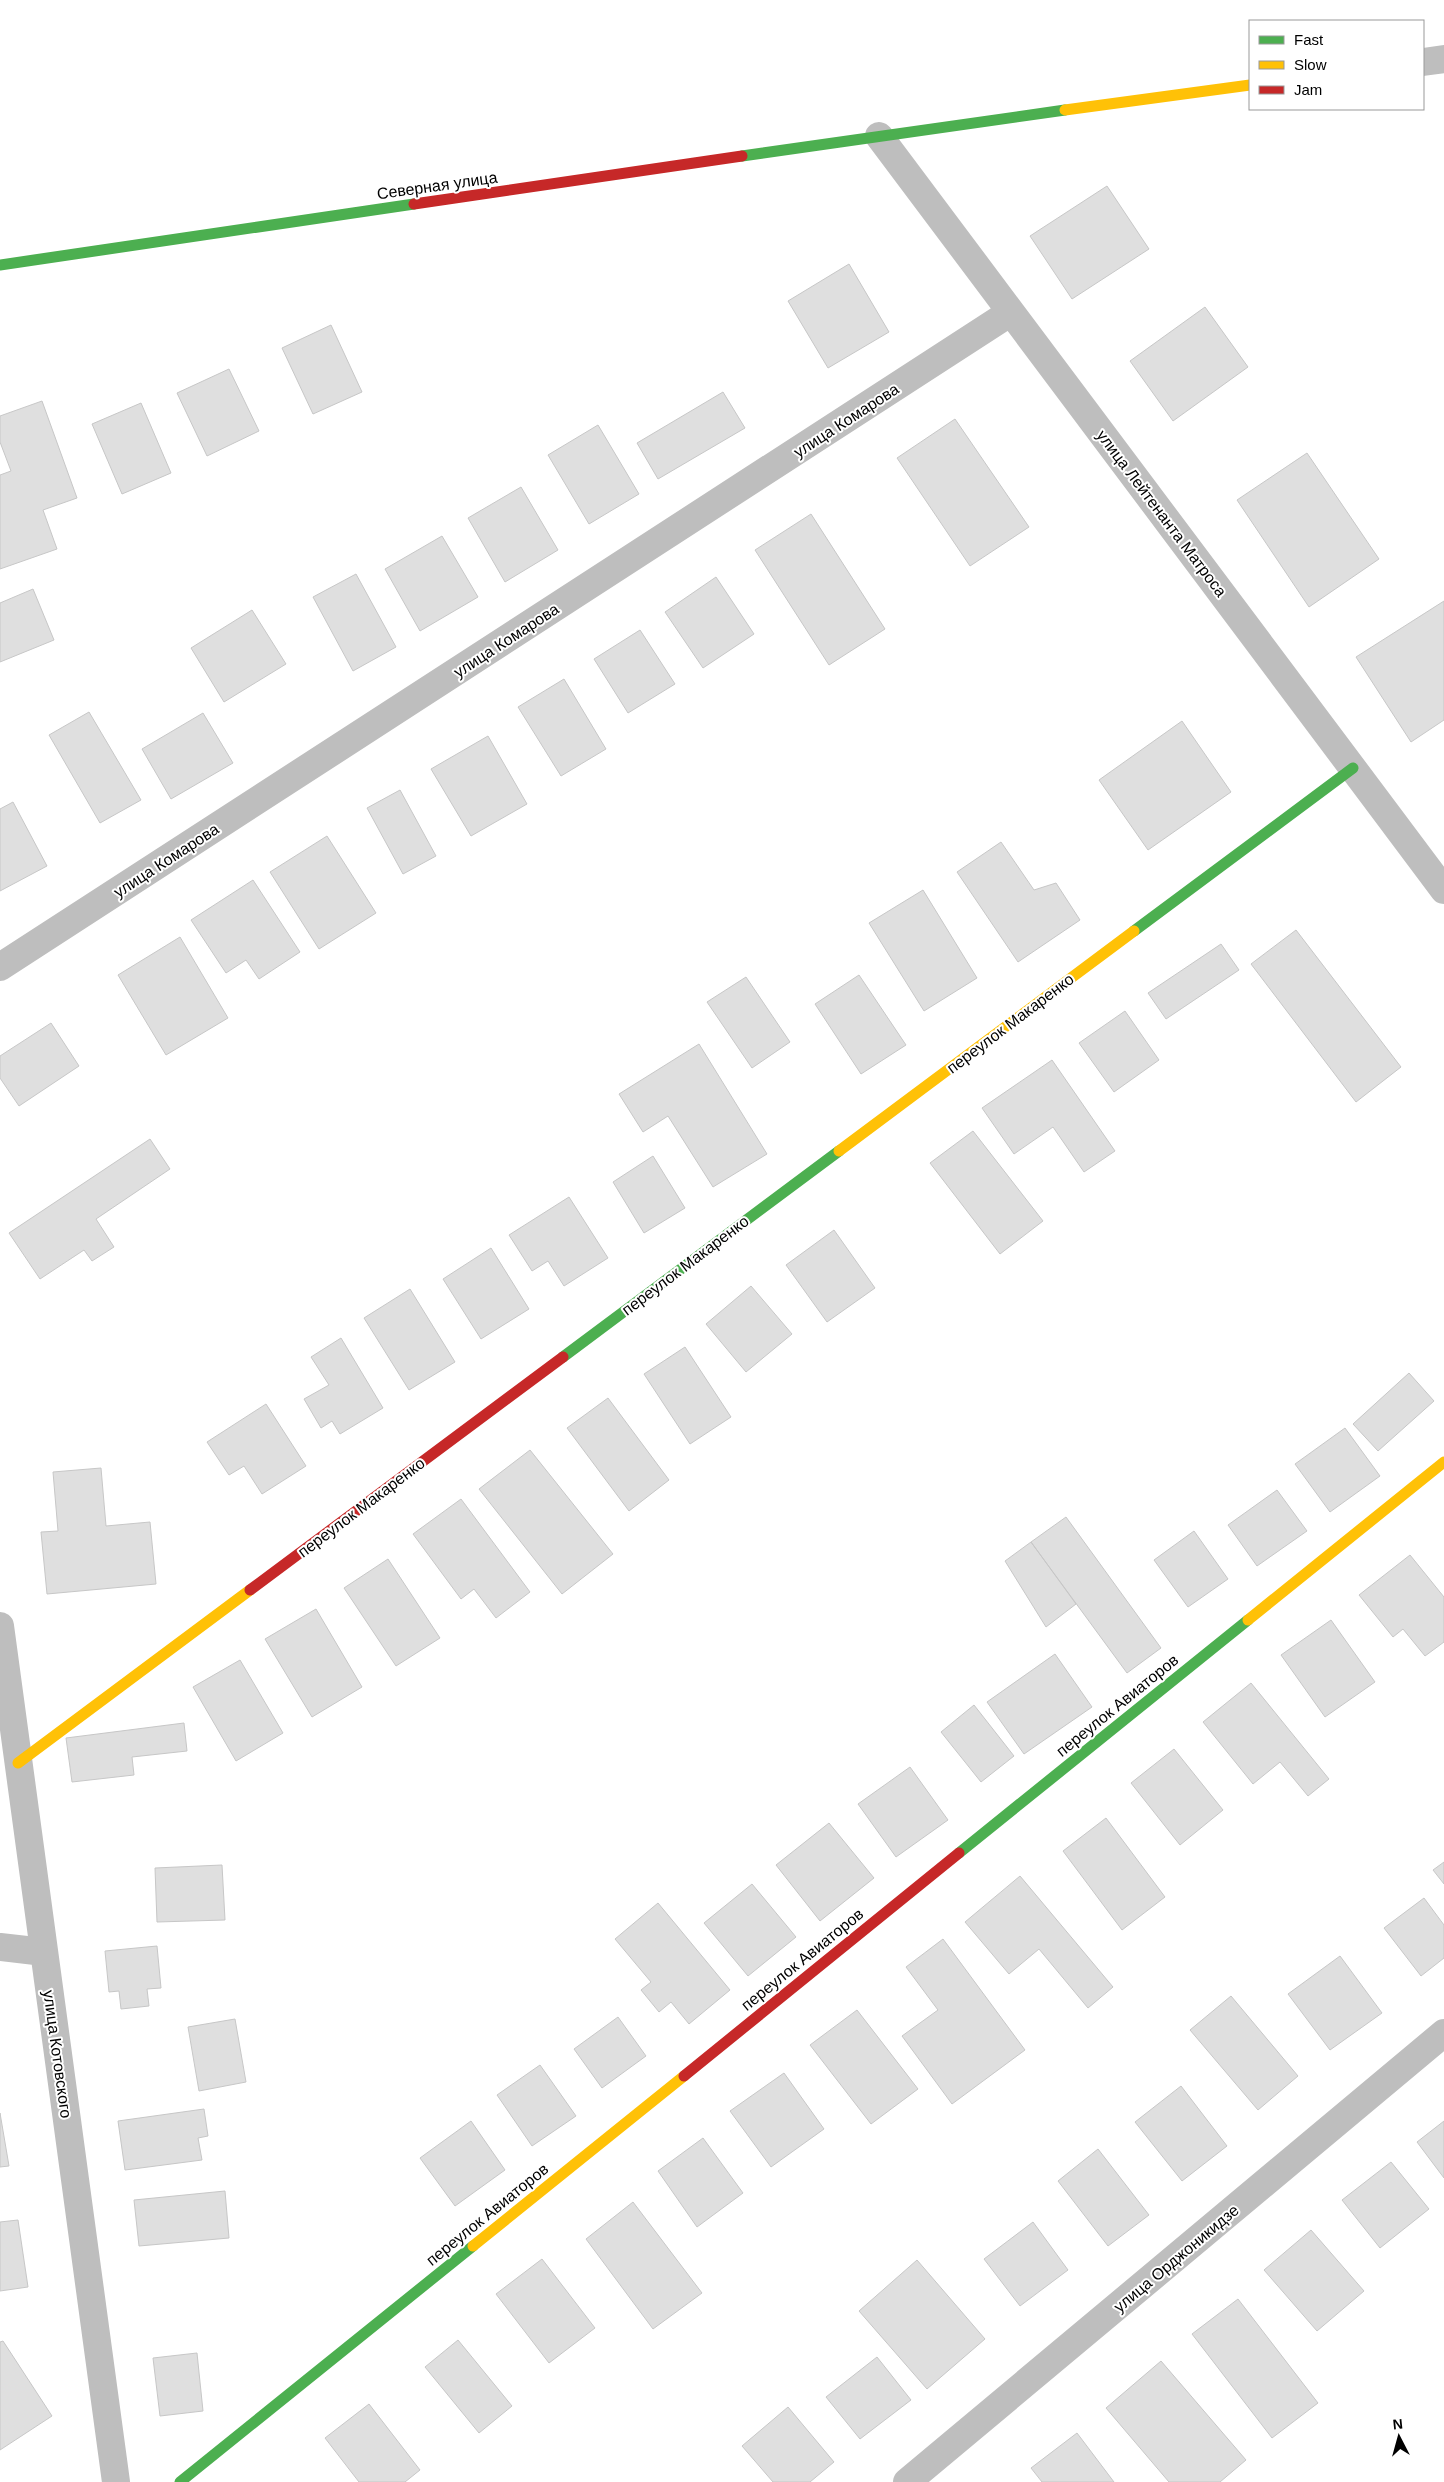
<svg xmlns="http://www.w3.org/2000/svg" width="1444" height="2482" font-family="Helvetica,sans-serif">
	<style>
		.building { fill: #dfdfdf; stroke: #c7c7c7 }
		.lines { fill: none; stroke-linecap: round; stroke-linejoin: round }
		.street { stroke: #bebebe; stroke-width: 28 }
		.fast { stroke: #4caf50; stroke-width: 11 }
		.slow { stroke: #ffc107; stroke-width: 11 }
		.jam { stroke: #c62828; stroke-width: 11 }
		.labels { text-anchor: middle; stroke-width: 4; stroke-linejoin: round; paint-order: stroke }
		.street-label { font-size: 16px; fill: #000; stroke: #fff }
	</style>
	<rect width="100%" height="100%" fill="#fff"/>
	<!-- building -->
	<path class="building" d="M1107,186L1149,249L1072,299L1030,236Z
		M849,264L889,332L828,368L788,301Z
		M1205,307L1248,367L1173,421L1130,361Z
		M331,325L362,392L313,414L282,348Z
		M229,369L259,431L207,456L177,393Z
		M723,392L745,428L658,479L637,443Z
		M42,401L77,498L43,510L57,549L0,569V475L11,471L0,442V416Z
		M141,403L171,473L122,494L92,424Z
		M955,419L1029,527L970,566L897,458Z
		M598,425L639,494L589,524L548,455Z
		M1307,453L1379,559L1309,607L1237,500Z
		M521,487L558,550L505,582L468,518Z
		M811,514L885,629L829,665L755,550Z
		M442,536L478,597L420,631L385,569Z
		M356,574L396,647L353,671L313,597Z
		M716,577L754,634L703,668L665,612Z
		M33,589L54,640L0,662V603Z
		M1444,601V720L1411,742L1356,657Z
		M252,610L286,664L224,702L191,648Z
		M640,630L675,684L628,713L594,659Z
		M564,679L606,749L561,776L518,707Z
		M89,712L141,800L100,823L49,735Z
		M203,713L233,763L171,799L142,749Z
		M1182,721L1231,792L1148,850L1099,780Z
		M488,736L527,804L471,836L431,769Z
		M400,790L436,856L403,874L367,808Z
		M13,802L47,866L0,891V809Z
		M327,836L376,913L319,949L270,872Z
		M1001,842L1034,890L1056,883L1080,920L1018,962L957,872Z
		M253,880L300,952L259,979L246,960L226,973L191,920Z
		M923,890L977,978L924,1011L869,923Z
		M1296,930L1401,1067L1356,1102L1251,964Z
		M180,937L228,1018L166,1055L118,975Z
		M1221,944L1239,970L1166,1019L1148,993Z
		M859,975L906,1045L861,1074L815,1004Z
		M746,977L790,1042L752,1068L707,1002Z
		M1125,1011L1159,1060L1114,1092L1079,1043Z
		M51,1023L79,1066L19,1106L0,1078V1056Z
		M699,1044L767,1154L713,1187L668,1116L643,1132L619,1094Z
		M1052,1060L1115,1151L1084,1172L1053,1127L1014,1154L982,1108Z
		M973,1131L1043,1221L1000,1254L930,1163Z
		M150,1139L170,1169L96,1219L114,1247L92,1261L84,1250L40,1279L9,1233Z
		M653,1156L685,1208L644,1233L613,1182Z
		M569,1197L608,1258L564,1286L548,1261L532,1271L509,1235Z
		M834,1230L875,1288L827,1322L786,1265Z
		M491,1248L529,1309L481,1339L443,1279Z
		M751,1286L792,1334L746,1372L706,1324Z
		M410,1289L455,1362L409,1390L364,1318Z
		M341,1338L383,1408L340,1434L332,1421L321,1428L304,1399L329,1385L311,1357Z
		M685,1347L731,1417L690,1444L644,1374Z
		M1409,1373L1434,1401L1378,1451L1353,1424Z
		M608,1398L669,1480L629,1511L567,1428Z
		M266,1404L306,1466L262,1494L244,1466L229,1475L207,1442Z
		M1345,1428L1380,1476L1330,1512L1295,1464Z
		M530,1450L613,1554L562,1594L479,1489Z
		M101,1468L106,1526L150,1522L156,1584L47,1594L41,1532L58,1531L53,1472Z
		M1277,1490L1307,1531L1257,1566L1228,1525Z
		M461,1499L530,1592L496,1618L474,1589L461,1599L413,1534Z
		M1066,1517L1161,1648L1127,1673L1031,1542Z
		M1194,1531L1228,1579L1188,1607L1154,1560Z
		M1031,1542L1076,1604L1046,1627L1005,1561Z
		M1410,1555L1444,1597V1642L1425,1656L1403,1629L1393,1637L1359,1595Z
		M388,1559L440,1638L396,1666L344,1588Z
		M316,1609L362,1687L312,1717L265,1639Z
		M1331,1620L1375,1682L1325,1717L1281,1655Z
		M1055,1654L1092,1707L1024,1754L987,1702Z
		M240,1660L283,1733L236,1761L193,1687Z
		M1251,1683L1329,1779L1308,1796L1280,1762L1253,1784L1203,1722Z
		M974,1705L1014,1756L981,1782L941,1732Z
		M184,1723L187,1751L132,1757L134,1775L72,1782L66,1738Z
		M1174,1749L1223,1810L1180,1845L1131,1783Z
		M910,1767L948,1820L896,1857L858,1804Z
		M1106,1818L1165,1897L1122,1930L1063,1851Z
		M829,1823L874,1878L820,1921L776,1865Z
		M1444,1862V1884L1433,1870Z
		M222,1865L225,1920L157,1922L155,1868Z
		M1020,1876L1113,1987L1088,2008L1039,1949L1009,1974L965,1922Z
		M752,1884L796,1937L748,1976L704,1923Z
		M1424,1898L1444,1925V1958L1421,1976L1384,1928Z
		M658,1903L730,1990L689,2024L671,2002L659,2012L641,1990L651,1982L615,1939Z
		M943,1939L1025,2050L952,2104L902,2036L938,2010L906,1967Z
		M157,1946L161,1988L147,1989L149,2006L121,2009L119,1991L109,1992L105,1951Z
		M1340,1956L1382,2013L1330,2050L1288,1994Z
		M1231,1996L1298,2076L1258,2110L1190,2030Z
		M857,2010L918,2089L871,2124L810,2045Z
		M618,2017L646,2056L602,2088L574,2049Z
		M235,2019L246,2082L199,2091L188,2027Z
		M540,2065L576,2116L532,2146L497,2095Z
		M784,2073L824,2129L771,2167L730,2111Z
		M1181,2086L1227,2146L1182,2181L1135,2122Z
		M204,2109L208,2136L198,2138L202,2160L125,2170L118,2121Z
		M0,2113L9,2166L0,2167Z
		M471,2121L505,2170L455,2206L420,2158Z
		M1444,2121V2178L1417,2142Z
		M703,2138L743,2193L697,2227L658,2171Z
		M1098,2149L1149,2215L1108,2246L1058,2181Z
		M1391,2162L1429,2209L1380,2248L1342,2200Z
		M225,2191L229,2238L139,2246L134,2200Z
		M633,2202L702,2293L653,2329L586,2239Z
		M18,2220L28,2287L0,2291V2222Z
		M1033,2222L1068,2270L1020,2306L984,2259Z
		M1311,2230L1364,2291L1317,2331L1264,2270Z
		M542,2259L595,2328L549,2363L496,2294Z
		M917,2260L985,2339L927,2389L859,2311Z
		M1238,2299L1318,2403L1272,2438L1192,2334Z
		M458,2340L512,2406L479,2433L425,2367Z
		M3,2341L52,2416L0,2450V2342Z
		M197,2353L203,2411L160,2416L153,2358Z
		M877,2357L911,2400L860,2439L826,2397Z
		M1161,2361L1246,2460L1220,2482H1169L1106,2408Z
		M369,2404L420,2470L405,2482H359L325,2438Z
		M788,2407L834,2462L810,2482H773L742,2446Z
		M1077,2433L1114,2482H1042L1031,2468Z"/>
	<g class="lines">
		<!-- street -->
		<path class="street" d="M1423,62L1444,59
			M879,136L1444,890
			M0,967L1011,312
			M0,1626L116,2482
			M0,1947L44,1952
			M907,2482L1444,2033"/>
		<!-- fast -->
		<path class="fast" d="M742,156L1065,110
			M0,265L414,204
			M1134,931L1353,768
			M563,1357L839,1151
			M959,1853L1248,1620
			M180,2482L473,2246"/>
		<!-- slow -->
		<path class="slow" d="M1065,110L1250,85
			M839,1151L1134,931
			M1248,1620L1444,1462
			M18,1763L250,1590
			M473,2246L684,2076"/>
		<!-- jam -->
		<path class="jam" d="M414,204L742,156
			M250,1590L563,1357
			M684,2076L959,1853"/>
	</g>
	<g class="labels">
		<!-- street labels -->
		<g class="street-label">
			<text transform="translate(437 185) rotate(-8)" y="6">Северная улица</text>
			<text transform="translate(846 420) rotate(-33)" y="6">улица Комарова</text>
			<text transform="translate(1162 513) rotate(53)" y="6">улица Лейтенанта Матроса</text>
			<text transform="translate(506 640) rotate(-33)" y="6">улица Комарова</text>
			<text transform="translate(166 860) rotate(-33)" y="6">улица Комарова</text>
			<text transform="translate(1010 1023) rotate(-37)" y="6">переулок Макаренко</text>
			<text transform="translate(685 1265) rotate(-37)" y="6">переулок Макаренко</text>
			<text transform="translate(361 1507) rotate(-37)" y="6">переулок Макаренко</text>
			<text transform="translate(1117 1705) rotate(-39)" y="6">переулок Авиаторов</text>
			<text transform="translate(802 1959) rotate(-39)" y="6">переулок Авиаторов</text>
			<text transform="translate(58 2054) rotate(82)" y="6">улица Котовского</text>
			<text transform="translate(487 2214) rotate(-39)" y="6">переулок Авиаторов</text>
			<text transform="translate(1176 2258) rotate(-40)" y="6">улица Орджоникидзе</text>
		</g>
	</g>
	<!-- legend -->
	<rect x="1249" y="20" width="175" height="90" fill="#ffffff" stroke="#999999"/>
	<rect x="1259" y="36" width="25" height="8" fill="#4caf50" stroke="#999999"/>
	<text x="1294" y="45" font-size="15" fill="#000000">Fast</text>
	<rect x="1259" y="61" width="25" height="8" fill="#ffc107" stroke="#999999"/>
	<text x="1294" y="70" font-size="15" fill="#000000">Slow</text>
	<rect x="1259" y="86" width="25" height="8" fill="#c62828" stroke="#999999"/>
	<text x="1294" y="95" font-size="15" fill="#000000">Jam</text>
	<!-- north arrow -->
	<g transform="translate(1399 2437) rotate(354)" stroke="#ffffff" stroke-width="4" paint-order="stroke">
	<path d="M0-4L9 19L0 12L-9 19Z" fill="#000000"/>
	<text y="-8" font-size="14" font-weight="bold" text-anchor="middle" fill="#000000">N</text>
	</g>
</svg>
